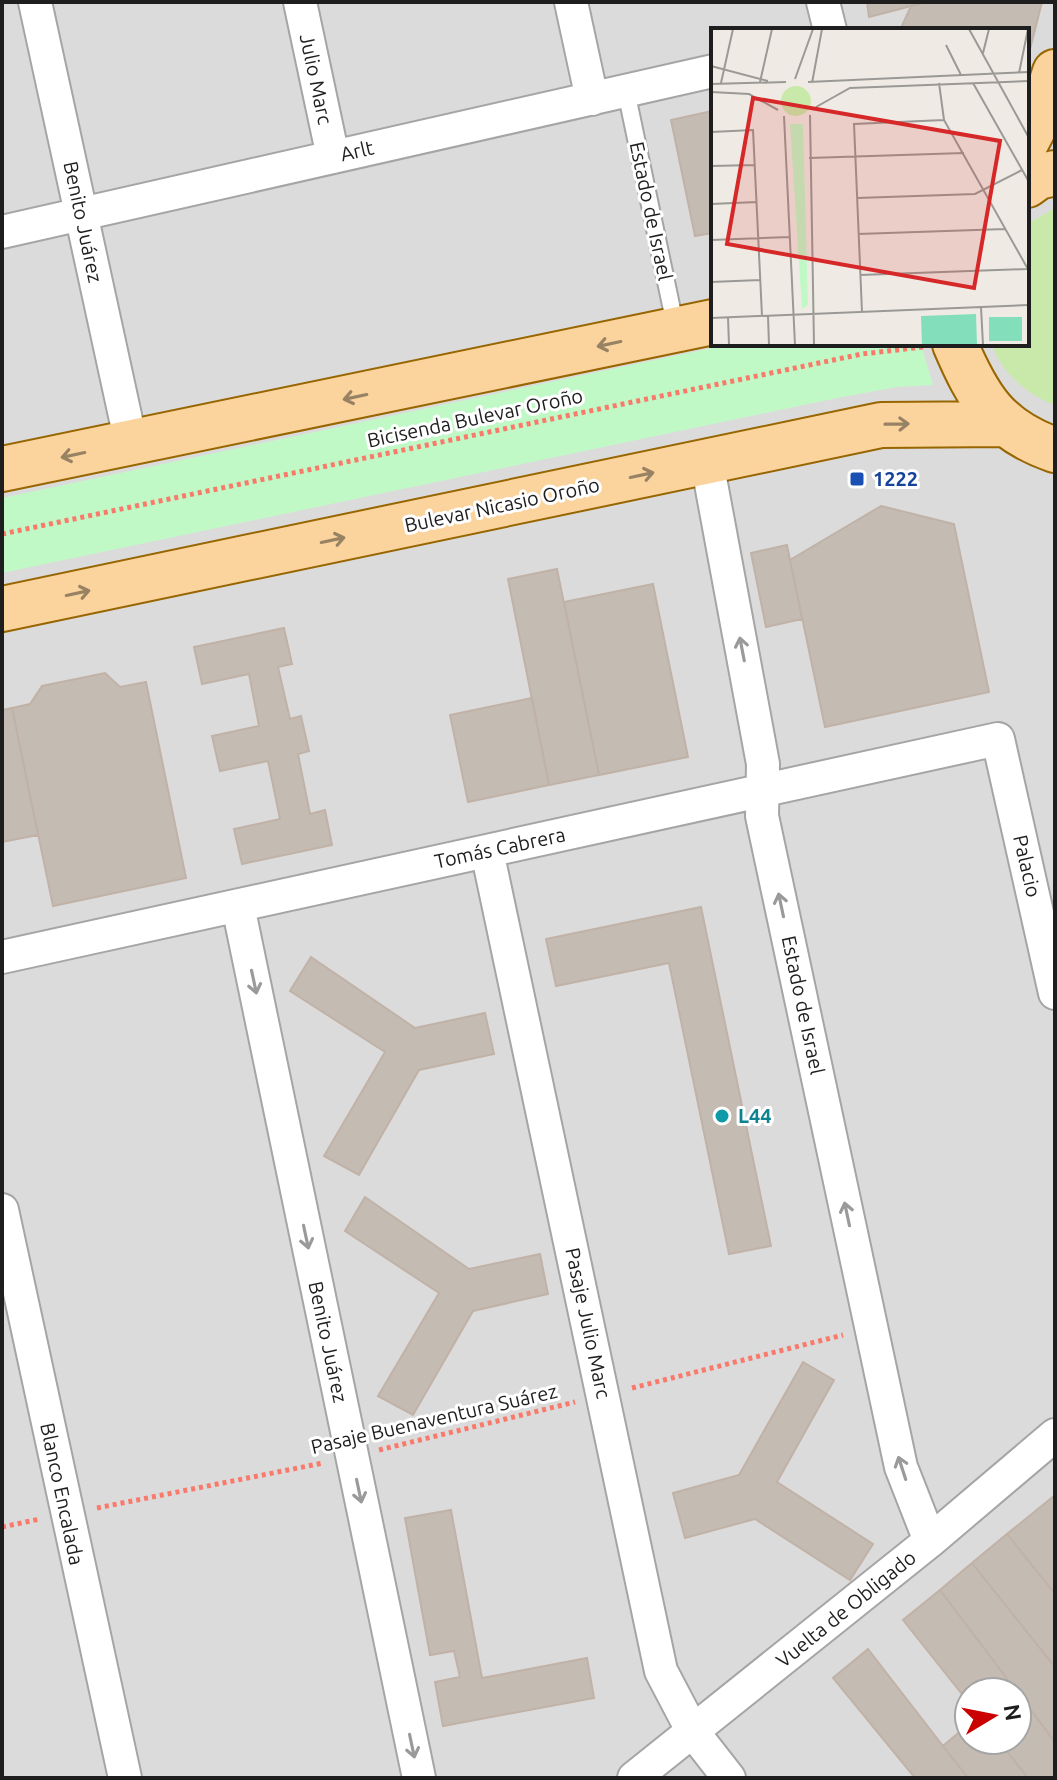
<svg xmlns="http://www.w3.org/2000/svg" width="1057" height="1780" font-family="Ubuntu,sans-serif">
	<style>
		.residential { fill: #dcdbdb; fill-rule: evenodd }
		.grass { fill: #c9e9aa }
		.park { fill: #c1f9c6 }
		.building { fill: #c4bbb3; stroke: #c1b2a7; stroke-width: 2 }
		.lines { fill: none; stroke-linecap: round; stroke-linejoin: round }
		.lane-casing { stroke: #a5a5a5; stroke-width: 20 }
		.street-casing { stroke: #a5a5a5; stroke-width: 36 }
		.primary-casing { stroke: #976601; stroke-width: 48 }
		.path { stroke: #f97a6b; stroke-width: 5; stroke-dasharray: 4 4; stroke-linecap: butt }
		.lane { stroke: #fff; stroke-width: 16 }
		.street { stroke: #fff; stroke-width: 32 }
		.primary { stroke: #fbd39d; stroke-width: 44 }
		.oneway { stroke: #988264 }
		.oneway2 { stroke: #9a9a9a }
		.transit-dot { fill: #1a4fb4; stroke: #fff; stroke-width: 3 }
		.culture-dot { fill: #0f9aa8; stroke: #fff; stroke-width: 3 }
		.labels { text-anchor: middle; stroke-width: 6; stroke-linejoin: round; paint-order: stroke }
		.street-label { font-size: 20px; fill: #1e1e1e; stroke: #fff }
		.transit-label { font-size: 20px; font-weight: bold; fill: #164399; stroke: #fff; text-anchor: start }
		.culture-label { font-size: 20px; font-weight: bold; fill: #0d838f; stroke: #fff; text-anchor: start }
		.inset-road { fill: none; stroke: #9b9995; stroke-width: 2 }
		.view { fill: #d62828; fill-opacity: 0.15; stroke: #d62828; stroke-width: 4 }
		.inset-edge { fill: none; stroke: #1e1e1e; stroke-width: 4 }
	</style>
	<rect width="100%" height="100%" fill="#efebe4"/>
	<!-- residential -->
	<path class="residential" d="M2,2H1055V1778H2ZM713,30H1027V344H713ZM969,1692H1017V1740H969Z"/>
	<!-- grass -->
	<path class="grass" d="M1055,208V405C1029,396 1000,372 992,344H1027V224Z"/>
	<!-- park -->
	<path class="park" d="M731,344H921L933,385L897,387L842,397L2,573V498Z"/>
	<!-- building -->
	<path class="building" d="M867,2H927L869,17Z
		M927,2H1042L1027,61V30H900L911,6Z
		M712,111L713,233L695,236L671,120Z
		M881,506L954,524L989,692L825,727L790,560Z
		M787,545L802,619L766,627L751,553Z
		M557,569L599,775L549,785L508,579Z
		M653,584L688,757L599,775L564,602Z
		M284,628L292,664L278,667L290,719L301,716L309,751L298,754L310,814L325,810L332,845L242,864L234,829L280,819L268,761L220,771L212,736L259,726L249,674L202,684L194,647Z
		M105,673L120,687L146,682L186,878L53,906L12,708L30,704L42,686Z
		M532,698L549,785L468,802L450,715Z
		M12,708L38,835L2,842V710Z
		M701,907L771,1246L729,1254L669,963L556,986L546,939Z
		M311,957L415,1028L485,1013L494,1054L419,1070L359,1175L324,1156L385,1052L290,991Z
		M365,1197L469,1269L540,1254L548,1294L473,1311L413,1415L378,1396L439,1293L345,1231Z
		M803,1362L834,1380L777,1482L873,1544L850,1580L755,1519L685,1538L673,1493L739,1475Z
		M1055,1495V1594L1007,1534Z
		M451,1510L482,1678L587,1658L594,1698L443,1726L435,1682L460,1677L454,1651L430,1655L405,1518Z
		M1007,1534L1055,1594V1667L972,1563Z
		M972,1563L1055,1667V1742L940,1590Z
		M940,1590L1055,1742V1778H1028L998,1740H1017V1692H969V1703L903,1620Z
		M868,1649L943,1746L968,1778H915L833,1678Z
		M969,1724V1740H998L1028,1778H968L943,1746Z"/>
	<g class="lines">
		<defs>
			<path id="lane" d="M626,91L676,329"/>
			<path id="street" d="M35,2L131,443
				M300,2L333,157
				M571,2L592,99
				M823,2L830,30
				M2,232L713,71
				M707,462L763,764L762,816L901,1467L930,1541
				M487,851L661,1671L693,1732L729,1778
				M238,906L419,1778
				M2,957L998,739L1055,993
				M2,1210L125,1778
				M634,1778L930,1541L1055,1435"/>
			<path id="primary" d="M1027,141L1042,112L1055,72
				M1027,185L1038,177L1055,173
				M955,344C978,398 997,430 1055,450
				M2,469L713,322
				M2,609L881,425L1005,424"/>
		</defs>
		<!-- lane casing -->
		<use href="#lane" class="lane-casing"/>
		<!-- street casing -->
		<use href="#street" class="street-casing"/>
		<!-- primary casing -->
		<use href="#primary" class="primary-casing"/>
		<!-- path -->
		<path class="path" d="M2,534L862,354L923,347
			M632,1388L843,1335
			M379,1450L575,1402
			M97,1508L323,1463
			M2,1527L40,1519"/>
		<!-- lane -->
		<use href="#lane" class="lane"/>
		<!-- street -->
		<use href="#street" class="street"/>
		<!-- primary -->
		<use href="#primary" class="primary"/>
	</g>
	<!-- one-way arrows -->
	<defs><path id="oneway-shaft" d="M-6 0H5M1.5-3L5.5 0L1.5 3" fill="none" stroke-width="1.6" stroke-linecap="round" stroke-linejoin="round" transform="scale(2)"/></defs>
	<g class="oneway">
		<use href="#oneway-shaft" transform="translate(609 344) rotate(168)"/>
		<use href="#oneway-shaft" transform="translate(355 397) rotate(168)"/>
		<use href="#oneway-shaft" transform="translate(897 424) rotate(-1)"/>
		<use href="#oneway-shaft" transform="translate(73 455) rotate(168)"/>
		<use href="#oneway-shaft" transform="translate(642 475) rotate(-12)"/>
		<use href="#oneway-shaft" transform="translate(333 540) rotate(-12)"/>
		<use href="#oneway-shaft" transform="translate(78 593) rotate(-12)"/>
	</g>
	<g class="oneway2">
		<use href="#oneway-shaft" transform="translate(742 649) rotate(-101)"/>
		<use href="#oneway-shaft" transform="translate(781 905) rotate(-102)"/>
		<use href="#oneway-shaft" transform="translate(254 982) rotate(78)"/>
		<use href="#oneway-shaft" transform="translate(847 1214) rotate(-102)"/>
		<use href="#oneway-shaft" transform="translate(306 1237) rotate(78)"/>
		<use href="#oneway-shaft" transform="translate(902 1468) rotate(-108)"/>
		<use href="#oneway-shaft" transform="translate(359 1491) rotate(78)"/>
		<use href="#oneway-shaft" transform="translate(412 1746) rotate(78)"/>
	</g>
	<!-- markers -->
	<rect class="transit-dot" x="849" y="471" width="16" height="16" rx="4"/>
	<circle class="culture-dot" cx="722" cy="1116" r="8"/>
	<g class="labels">
		<!-- street labels -->
		<g class="street-label">
			<text transform="translate(316 79) rotate(78)" y="7">Julio Marc</text>
			<text transform="translate(357 151) rotate(-13)" y="7">Arlt</text>
			<text transform="translate(651 211) rotate(78)" y="7">Estado de Israel</text>
			<text transform="translate(83 222) rotate(78)" y="7">Benito Juárez</text>
			<text transform="translate(475 418) rotate(-12)" y="7">Bicisenda Bulevar Oroño</text>
			<text transform="translate(502 505) rotate(-12)" y="7">Bulevar Nicasio Oroño</text>
			<text transform="translate(500 848) rotate(-12)" y="7">Tomás Cabrera</text>
			<text transform="translate(1027 866) rotate(77)" y="7">Palacio</text>
			<text transform="translate(803 1005) rotate(78)" y="7">Estado de Israel</text>
			<text transform="translate(588 1323) rotate(78)" y="7">Pasaje Julio Marc</text>
			<text transform="translate(328 1342) rotate(78)" y="7">Benito Juárez</text>
			<text transform="translate(434 1419) rotate(-13)" y="7">Pasaje Buenaventura Suárez</text>
			<text transform="translate(62 1494) rotate(78)" y="7">Blanco Encalada</text>
			<text transform="translate(846 1609) rotate(-39)" y="7">Vuelta de Obligado</text>
		</g>
		<!-- transit labels -->
		<g class="transit-label">
			<text x="873" y="486">1222</text>
		</g>
		<!-- culture labels -->
		<g class="culture-label">
			<text x="738" y="1123">L44</text>
		</g>
	</g>
	<!-- overview -->
	<g transform="translate(711 28)">
		<rect width="318" height="318" fill="#efebe4"/>
		<path d="M70 73a15 15 0 1 1 30 0a15 15 0 1 1-30 0Z" fill="#c9e9aa"/>
		<path d="M79,96H92L97,277L91,281Z" fill="#c1f9c6"/>
		<path d="M265,286L266,317H211L210,288ZM278,289H311V313H278Z" fill="#82debb"/>
		<path class="inset-road" d="M258,1L318,110M235,17L250,47M272,25L278,1M0,38L57,53M308,45L317,1M84,51L102,1M49,54L61,1M97,54L318,44M10,55L22,1M101,55L111,1M228,55L233,92L318,243M262,55L318,154M0,56L75,54M0,64L38,66L67,82M105,79L139,60L318,53M99,87L103,317M73,88L84,317M0,104L42,102L51,288M98,130L253,125M0,138L44,137M146,170L264,166L311,142M0,176L46,174M147,206L294,201M0,212L79,209M149,247L316,241M0,254L49,252M270,279L272,317M151,284L143,96L233,92M57,288L58,317M17,289L18,317M0,290L318,277"/>
		<path class="view" d="M42,70L289,113L263,260L16,216Z"/>
		<rect width="318" height="318" class="inset-edge"/>
	</g>
	<!-- border -->
	<rect width="1057" height="1780" fill="none" stroke="#1e1e1e" stroke-width="8"/>
	<!-- north arrow -->
	<g transform="translate(993 1716) rotate(80)"><circle r="38" fill="#ffffff" stroke="#a5a5a5" stroke-width="2"/>
	<path d="M0-6L14 30L0 20L-14 30Z" fill="#cb0101"/>
	<text y="-12" font-size="22" font-weight="bold" text-anchor="middle" fill="#1e1e1e">N</text>
	</g>
</svg>
